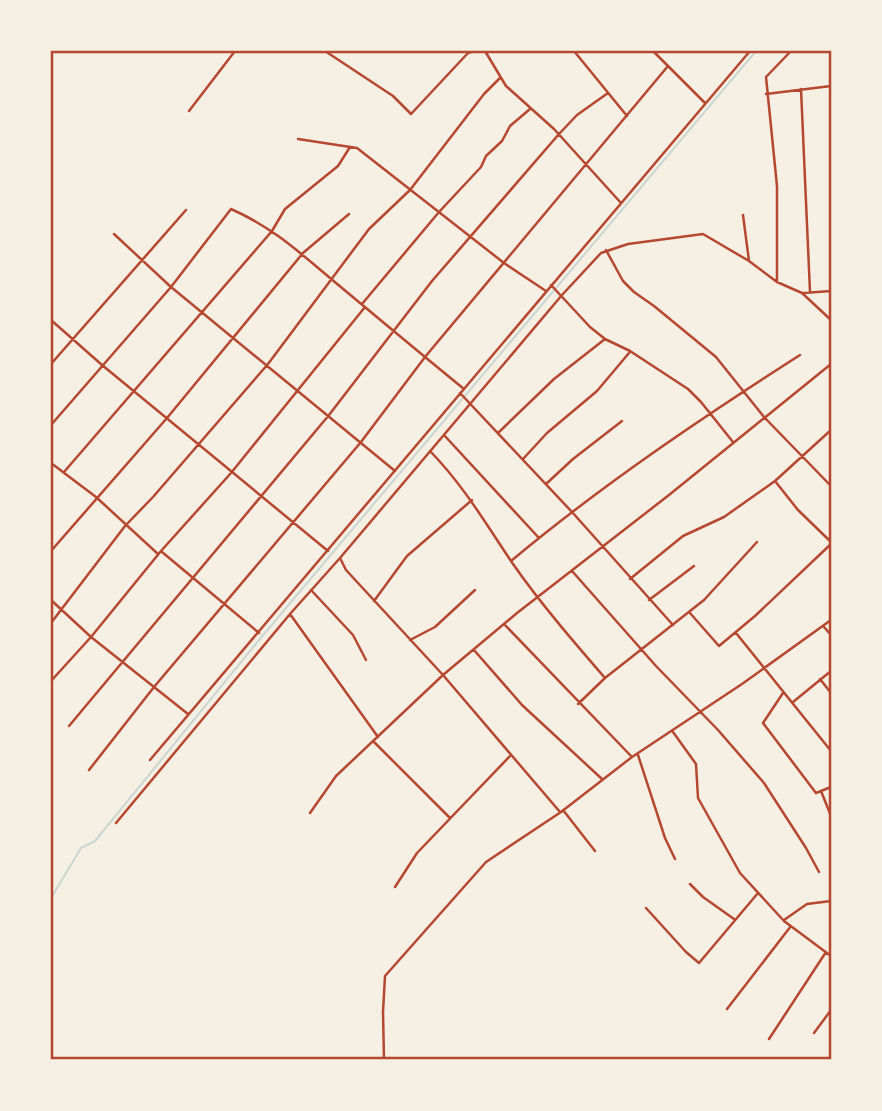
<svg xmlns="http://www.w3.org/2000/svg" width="882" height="1111" font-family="'PT Sans',sans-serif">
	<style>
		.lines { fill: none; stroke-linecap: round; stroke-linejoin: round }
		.stream { stroke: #c9d6d2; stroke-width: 2 }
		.minor { stroke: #b5482f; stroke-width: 2.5 }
		.tertiary { stroke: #b5482f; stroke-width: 2.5 }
		.neatline { fill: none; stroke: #b5482f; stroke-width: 2.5 }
	</style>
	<rect width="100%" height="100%" fill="#f6efe4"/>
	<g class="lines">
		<!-- stream -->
		<path class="stream" d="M51,898L81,848L95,841L259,640L756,51"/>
		<!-- minor -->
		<path class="minor" d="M325,51L393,96L411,114L468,53L474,51
			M485,51L506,86L554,129L621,203
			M574,51L627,116
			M653,51L705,103
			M801,89L810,292
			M766,94L831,86
			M298,139L357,148L504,263L546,291
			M743,215L749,261
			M114,234L171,287L395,471
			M606,250L623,281L634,292L654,306L716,357L764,417L831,486
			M777,282V186L766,77L791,51
			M551,285L590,327L605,339L630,351L688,389L701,402L733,442
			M803,293L831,291
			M362,304L439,212L481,167L486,156L502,141L510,126L530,109
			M51,320L102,365L328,551
			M51,364L186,210
			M460,393L572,512L673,625
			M51,425L171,287L231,209C274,228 300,253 336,283C378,318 421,354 464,389
			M498,433L554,379L605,339
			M444,435L539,538
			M430,451C464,486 486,524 513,564C541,604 573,641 605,678
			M523,459L547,433L597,391L629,353
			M51,463L96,497L158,554
			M64,472L272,231L285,209L338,166L350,147
			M775,481L798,510L831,542
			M546,484L573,459L622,421
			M51,551L167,418L303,253L349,214
			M162,552L259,633
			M340,558L346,570L443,675L560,812
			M511,561C602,485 700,419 800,355
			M572,571L656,666L718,730L764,783L806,848L819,872
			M630,579L683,536L724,517L775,481L831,430
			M311,590L353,635L366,660
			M51,600L91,637L188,714
			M649,600L694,566
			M374,601L407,556L472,500
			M690,613L719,646L755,616L831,544
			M290,614L378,737
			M51,623L125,526L153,497L268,364L369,229L410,190L484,94L500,78
			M504,624L632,757
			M824,627L831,635
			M736,633L831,751
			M410,640L435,627L475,590
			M474,650L522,705L602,779
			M820,679L831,693
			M51,681L91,637L161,551L231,473L365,307
			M783,693L763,723L816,793L831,787
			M793,702L831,671
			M578,704L605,678L704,600L757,542
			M69,726L329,415L432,281L559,134L577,115L608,93
			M673,732L696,764L698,798L740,873L784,921L831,956
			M373,741L450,818
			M638,755L665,838L675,859
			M150,760L750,51
			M89,770L154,687L361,442L425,357L668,66
			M821,791L831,816
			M563,810L595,851
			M310,813L336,776L443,675L517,613L669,495L831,364
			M116,823L290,614L340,558L562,295L601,253L628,244L703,234L749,261L777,282L802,293L831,320
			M690,884L703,897L734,919
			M395,887L417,853L511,755
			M646,908L686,952L699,963L758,893
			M784,920L807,904L831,901
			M727,1009L791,926
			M814,1033L831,1010
			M769,1039L826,952
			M384,1060L383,1012L385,976L486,862L561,812L632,757L742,684L831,620"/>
		<!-- tertiary -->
		<path class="tertiary" d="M189,111L235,51"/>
	</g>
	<!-- border -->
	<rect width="882" height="1111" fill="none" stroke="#f6efe4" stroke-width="105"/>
	<rect x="52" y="52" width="778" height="1006" class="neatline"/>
</svg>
